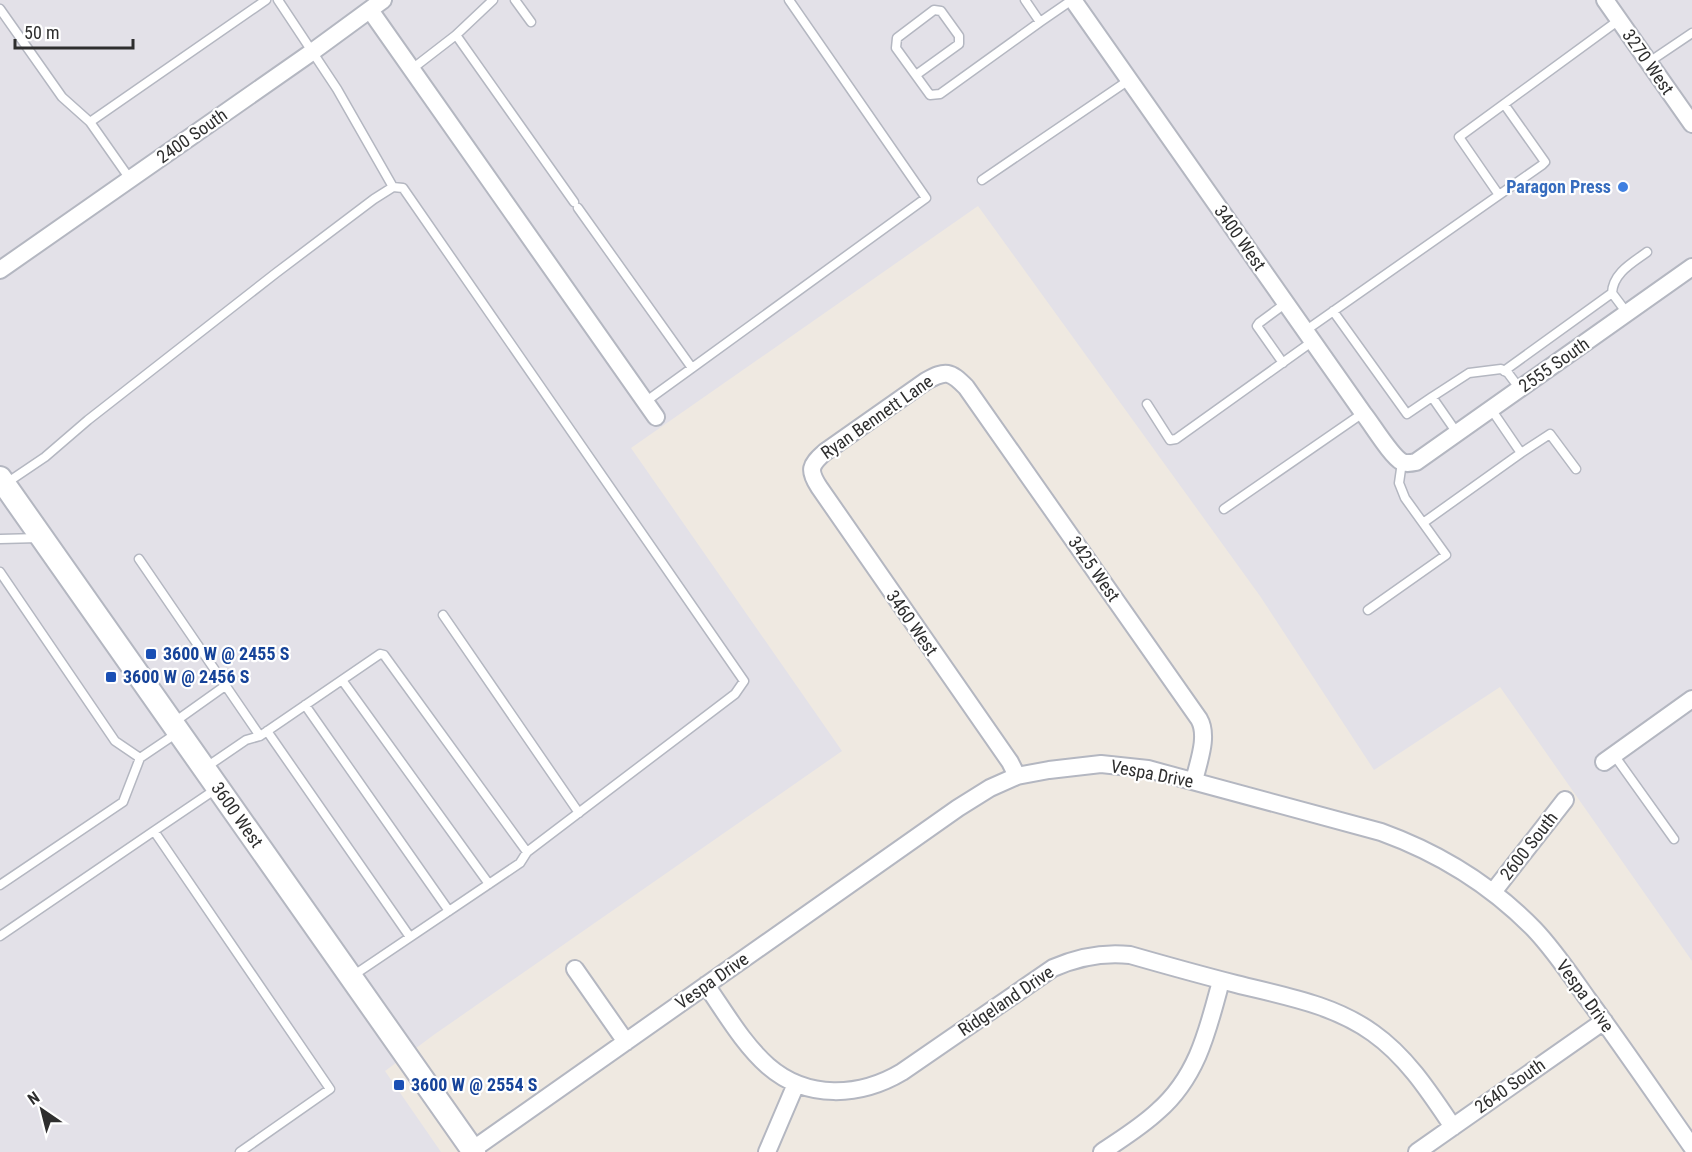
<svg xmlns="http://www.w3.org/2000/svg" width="1692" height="1152" font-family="'Roboto Condensed',sans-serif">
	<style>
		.industrial { fill: #e3e1e8 }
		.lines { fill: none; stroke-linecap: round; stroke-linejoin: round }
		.lane-casing { stroke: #b4b7c1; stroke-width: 11 }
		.street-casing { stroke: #b4b7c1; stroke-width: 20 }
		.secondary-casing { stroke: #b4b7c1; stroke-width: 26 }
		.lane { stroke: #fff; stroke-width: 8 }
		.street { stroke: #fff; stroke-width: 16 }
		.secondary { stroke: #fff; stroke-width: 22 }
		.shop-dot { fill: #3f7fe0; stroke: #fff; stroke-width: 2 }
		.transit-dot { fill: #1a4fb4; stroke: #fff; stroke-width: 2 }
		.labels { text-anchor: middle; stroke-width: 4.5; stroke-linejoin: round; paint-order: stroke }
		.street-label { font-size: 18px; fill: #2e2e2e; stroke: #fff }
		.shop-label { font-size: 18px; font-weight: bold; fill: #366cbe; stroke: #fff; text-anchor: end }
		.transit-label { font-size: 18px; font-weight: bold; fill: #164399; stroke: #fff; text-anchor: start }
	</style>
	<rect width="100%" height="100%" fill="#efe9e1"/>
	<!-- industrial -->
	<path class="industrial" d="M0,0H1692V961L1500,687L1374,770L1260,596L978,206L631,448L842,751L435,1034L385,1071L441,1152H0Z"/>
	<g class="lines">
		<defs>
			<path id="lane" d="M278,0L337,89L393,187
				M515,0L531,22
				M1025,0L1040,22L1072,0
				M0,9L62,97L90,122L130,179
				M456,35L493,0
				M1649,62L1692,33
				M412,69L456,35L574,202
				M916,75L959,44V36L941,11L934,10L897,38L896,48L930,95L940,94L1040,22
				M90,122L266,0
				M982,180L1129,80
				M1499,195L1542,165L1545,162L1504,104
				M578,208L692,368L926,198L789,0
				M1612,293C1613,273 1632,263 1647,252
				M1333,311L1407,414L1432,397L1457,433
				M1305,331L1499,195L1459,137L1619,20
				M1283,363L1257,326L1259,323L1286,303
				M1504,371L1612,293L1627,313
				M1432,397L1469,373L1501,369L1508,373L1520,389
				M645,402L692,368
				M1147,404L1170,440L1176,439L1313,341
				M1521,453L1550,434L1576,469
				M5,484L45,457L88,420L276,273L374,199L393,187L403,188L744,681L735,694L527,852
				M1224,509L1363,413
				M1423,523L1521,453L1491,409
				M0,539L39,538
				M139,559L260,736
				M0,572L115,741L140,758
				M1368,610L1446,555L1405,498L1399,483L1402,462
				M443,615L579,813
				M342,680L489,884
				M305,705L449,911
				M173,723L225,686
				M267,731L410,937
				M1614,755L1674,839
				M205,768L246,740L260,736L380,654L384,655L527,852L520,863L351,977
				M154,831L216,789
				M0,885L123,802L140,758L177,733
				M0,936L154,831L330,1089L240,1152"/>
			<path id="street" d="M1073,0L1363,413C1372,424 1391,456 1402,462C1406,464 1411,463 1416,462L1692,267
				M1605,0L1692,124
				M370,10L656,417
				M0,270L312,52L383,0
				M1604,762L1692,699
				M1017,776L1010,762L819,487C808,470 810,465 825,452L926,381C946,370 950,371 966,387L1199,719C1209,736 1198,763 1194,781
				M1493,892L1565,800
				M575,969L626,1042
				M706,985C725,1012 743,1044 768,1066C807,1100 860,1097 902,1072L1053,968C1078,957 1103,952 1130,955C1165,965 1201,975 1236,984C1283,996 1333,1004 1373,1033C1407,1057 1430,1093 1453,1127
				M472,1150L958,808L990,788L1017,776L1049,770L1101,764L1148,769L1381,832C1439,853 1491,885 1534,929C1554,950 1570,974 1587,998C1623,1047 1657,1097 1692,1147
				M767,1152L796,1084
				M1102,1152C1121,1139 1141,1127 1158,1111C1198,1076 1208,1029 1221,981
				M1417,1152L1604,1021"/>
			<g id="secondary">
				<path id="s1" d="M0,478L474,1152"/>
			</g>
		</defs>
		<!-- lane casing -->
		<use href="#lane" class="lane-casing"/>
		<!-- street casing -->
		<use href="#street" class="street-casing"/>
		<!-- secondary casing -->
		<use href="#secondary" class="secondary-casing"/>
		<!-- lane -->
		<use href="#lane" class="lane"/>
		<!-- street -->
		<use href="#street" class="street"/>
		<!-- secondary -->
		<use href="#secondary" class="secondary"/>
	</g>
	<!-- markers -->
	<circle class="shop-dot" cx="1623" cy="187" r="6"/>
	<g class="transit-dot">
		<rect x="145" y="648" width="12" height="12" rx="3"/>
		<rect x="105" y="671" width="12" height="12" rx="3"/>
		<rect x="393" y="1079" width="12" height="12" rx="3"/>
	</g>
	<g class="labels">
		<!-- street labels -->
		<g class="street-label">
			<text transform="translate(1648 62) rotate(55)" y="6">3270 West</text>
			<text transform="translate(192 136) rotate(-35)" y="6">2400 South</text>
			<text transform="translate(1240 238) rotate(55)" y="6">3400 West</text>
			<text transform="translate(1554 365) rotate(-35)" y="6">2555 South</text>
			<text transform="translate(877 417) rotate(-35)" y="6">Ryan Bennett Lane</text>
			<text transform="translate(1094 569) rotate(55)" y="6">3425 West</text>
			<text transform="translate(912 623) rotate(55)" y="6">3460 West</text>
			<text transform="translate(1152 774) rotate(11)" y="6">Vespa Drive</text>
			<text dy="6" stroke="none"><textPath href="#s1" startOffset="412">3600 West</textPath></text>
			<text transform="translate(1529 846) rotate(-52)" y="6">2600 South</text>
			<text transform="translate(712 981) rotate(-35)" y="6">Vespa Drive</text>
			<text transform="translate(1585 996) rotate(54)" y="6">Vespa Drive</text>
			<text transform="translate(1006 1001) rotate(-34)" y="6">Ridgeland Drive</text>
			<text transform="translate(1510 1086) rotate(-35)" y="6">2640 South</text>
		</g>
		<!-- shop labels -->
		<g class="shop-label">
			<text x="1611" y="193">Paragon Press</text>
		</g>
		<!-- transit labels -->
		<g class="transit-label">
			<text x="163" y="660">3600 W @ 2455 S</text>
			<text x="123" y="683">3600 W @ 2456 S</text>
			<text x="411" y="1091">3600 W @ 2554 S</text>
		</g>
	</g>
	<!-- north arrow -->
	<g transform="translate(42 1110) rotate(325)" stroke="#ffffff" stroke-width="4.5" paint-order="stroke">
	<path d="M0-4.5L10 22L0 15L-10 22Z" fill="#2e2e2e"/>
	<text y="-9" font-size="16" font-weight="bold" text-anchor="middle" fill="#2e2e2e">N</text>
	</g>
	<!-- scale -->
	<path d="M15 39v9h118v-9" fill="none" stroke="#2e2e2e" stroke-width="3"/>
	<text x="24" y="39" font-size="18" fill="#2e2e2e" stroke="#ffffff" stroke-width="4.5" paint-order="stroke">50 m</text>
</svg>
